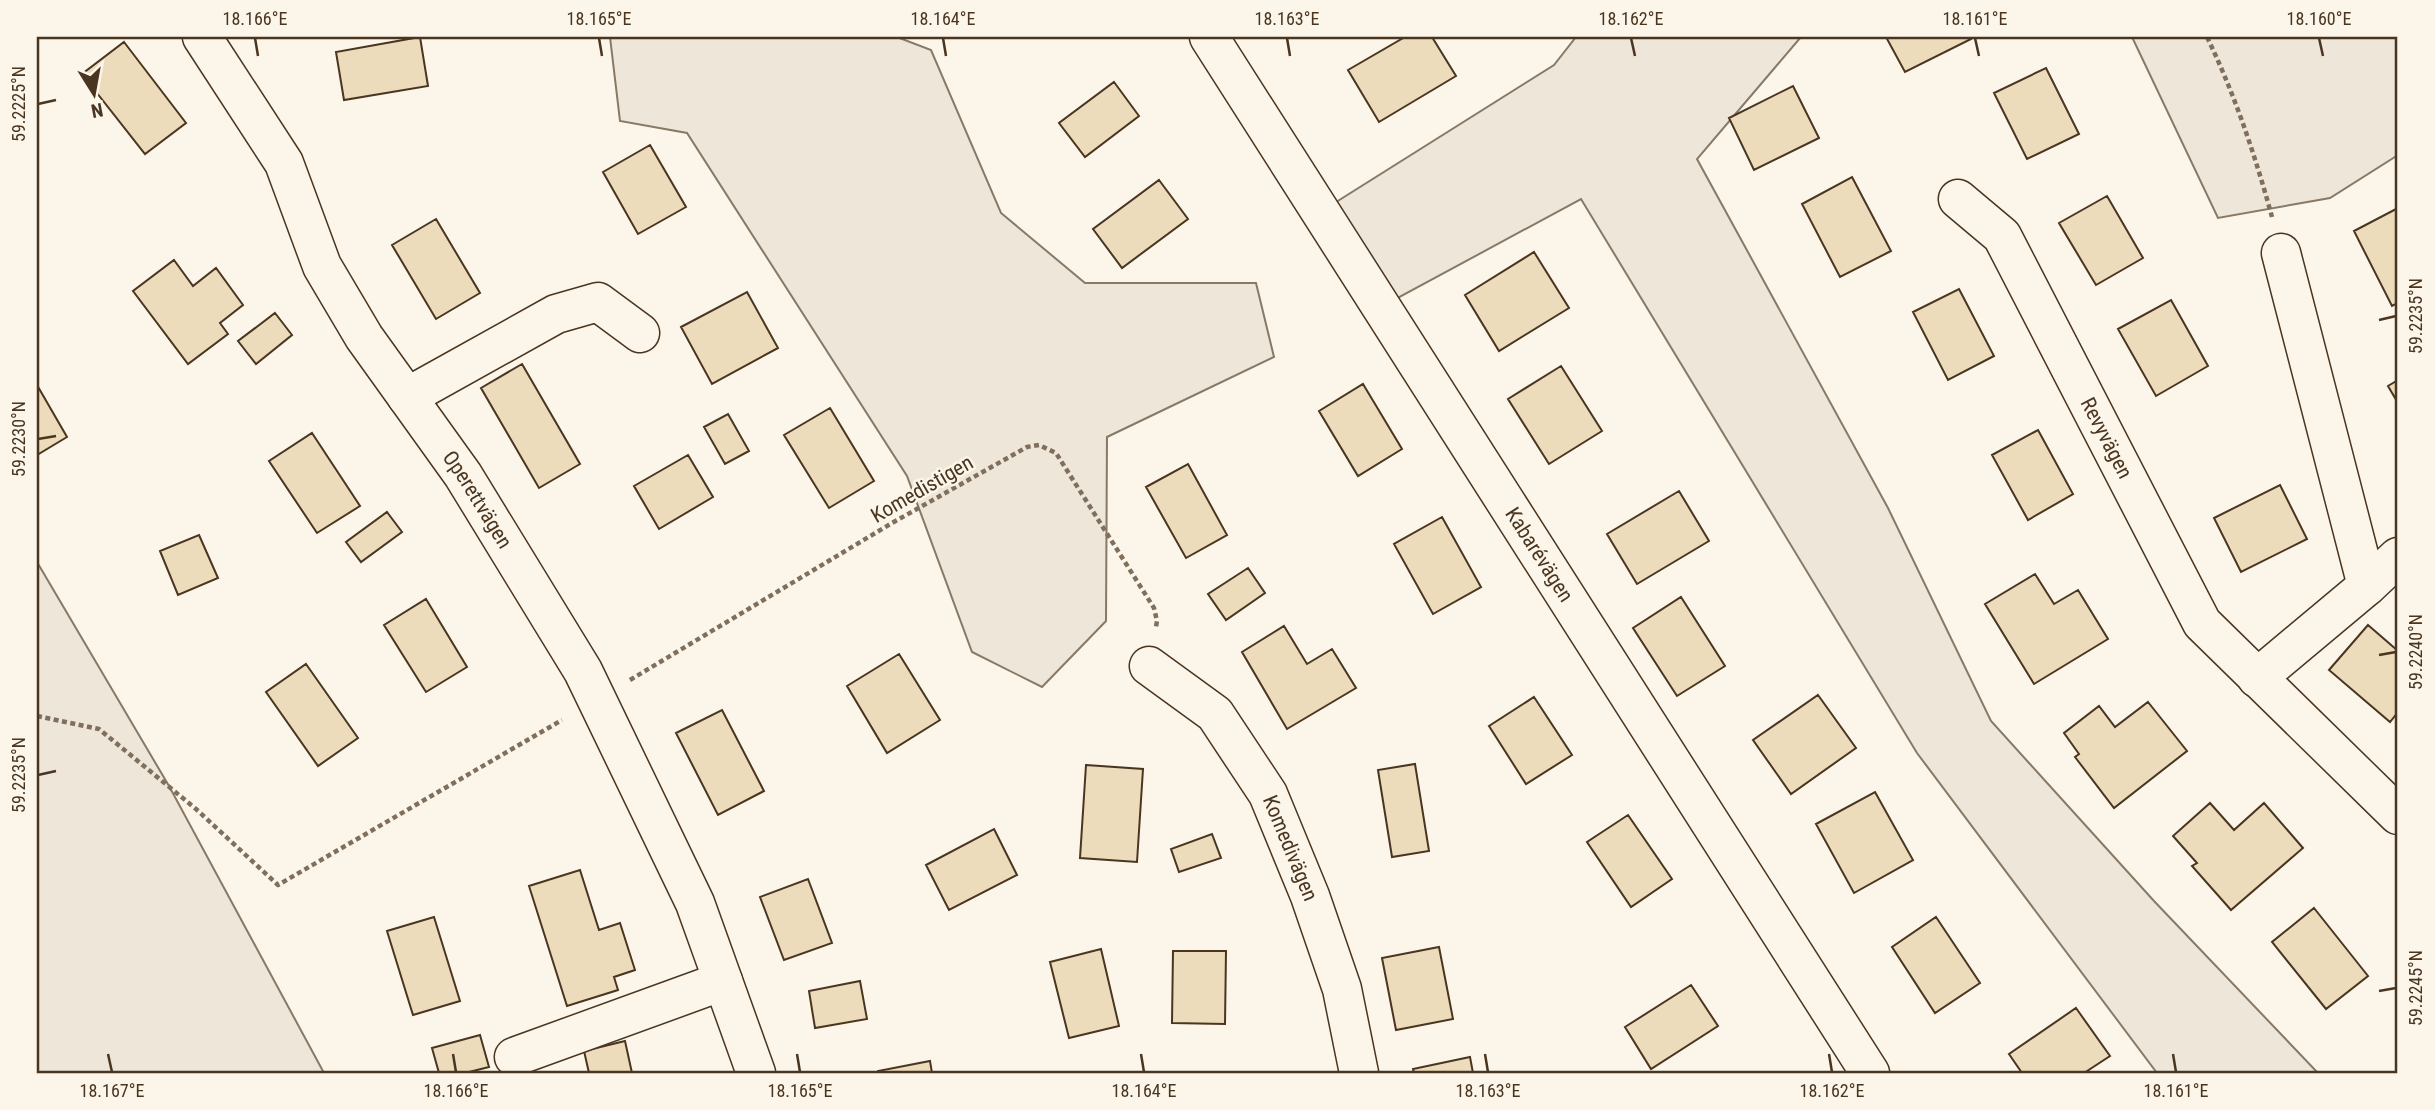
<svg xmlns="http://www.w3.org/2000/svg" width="2435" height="1110" font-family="'Roboto Condensed',sans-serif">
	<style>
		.green { fill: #ede6d9; stroke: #887966; stroke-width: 2 }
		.building { fill: #ecdcbc; stroke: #4a3520; stroke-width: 2 }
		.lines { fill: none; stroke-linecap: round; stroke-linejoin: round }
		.minor-casing { stroke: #4a3520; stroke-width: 41 }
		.path { stroke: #7f6f5c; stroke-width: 4.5; stroke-dasharray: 5 3.5; stroke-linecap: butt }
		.minor { stroke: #fbf6e9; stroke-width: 38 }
		.ticks { fill: none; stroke: #4a3520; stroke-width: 2.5 }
		.labels { text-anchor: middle; stroke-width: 5; stroke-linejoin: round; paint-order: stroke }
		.street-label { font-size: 21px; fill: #4a3520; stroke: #fbf6e9 }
		.neatline { fill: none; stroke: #4a3520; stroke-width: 2.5 }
		.ticks-label { font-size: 18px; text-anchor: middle; fill: #4a3520 }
	</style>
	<rect width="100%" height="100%" fill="#fbf6e9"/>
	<!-- green -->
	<path class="green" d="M610,37H897L931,50L1001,213L1085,283H1256L1274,357L1107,437L1106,621L1042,687L972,652L907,476L687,133L620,121Z
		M1576,37H1801L1697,159L1888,508L1991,721L2154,901L2318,1073H2157L1917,753L1581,199L1394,300L1333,204L1554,65Z
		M2132,37H2398V155L2330,198L2218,218Z
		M37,562L169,786L324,1073H37Z"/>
	<!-- building -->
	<path class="building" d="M420,37L428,86L344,100L336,52Z
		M1405,37H1432L1456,76L1379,122L1348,70Z
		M1886,37H1970L1971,39L1905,72Z
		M124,42L186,123L145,154L82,74Z
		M2046,68L2079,134L2027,159L1994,93Z
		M1114,82L1139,116L1085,157L1059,123Z
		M1793,86L1819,138L1754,170L1729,118Z
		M650,145L686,207L638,234L603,172Z
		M1852,177L1891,251L1840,277L1802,204Z
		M1159,180L1188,219L1122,268L1093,229Z
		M2107,196L2143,258L2096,285L2059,223Z
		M2398,208V303L2392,306L2354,231Z
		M436,219L480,293L436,319L392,245Z
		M1534,252L1569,308L1499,351L1465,295Z
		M174,260L193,286L216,268L243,305L220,323L228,334L188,364L133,291Z
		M1959,289L1994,356L1948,380L1913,312Z
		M747,292L778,348L712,384L681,327Z
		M2171,300L2208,366L2156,396L2118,329Z
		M275,313L292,335L256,364L238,341Z
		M522,364L580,464L539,488L481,388Z
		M1561,366L1602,431L1549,464L1508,399Z
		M2398,380V403L2388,386Z
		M1363,384L1402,449L1358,476L1319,411Z
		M37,385L67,437L37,455Z
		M830,408L874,481L829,508L784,435Z
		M728,414L749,451L725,464L704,427Z
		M2038,430L2073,494L2028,520L1992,455Z
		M312,433L360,506L317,533L269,461Z
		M688,455L713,497L659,529L634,486Z
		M1188,464L1227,535L1186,558L1146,487Z
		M2280,485L2307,539L2241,572L2214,518Z
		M1679,491L1709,541L1637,584L1607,534Z
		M387,512L402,532L361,562L346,542Z
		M1442,517L1481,587L1433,614L1394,544Z
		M199,535L218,578L178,595L160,551Z
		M1248,568L1265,593L1226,620L1208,594Z
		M2035,574L2054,604L2078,590L2108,639L2034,684L1985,604Z
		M1681,597L1725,666L1677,696L1633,628Z
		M426,599L467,667L426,692L384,625Z
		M2368,625L2398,651V712L2390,722L2329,670Z
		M1284,626L1307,664L1332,649L1356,688L1287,729L1242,652Z
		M899,654L940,720L887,753L847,686Z
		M306,664L358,738L318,766L266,692Z
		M1818,695L1856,748L1791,794L1753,740Z
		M1534,697L1572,755L1526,784L1489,726Z
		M2148,702L2187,751L2114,808L2075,757L2079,754L2064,733L2099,706L2115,727Z
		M722,710L764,791L718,815L676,733Z
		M1415,764L1429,851L1392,857L1378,770Z
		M1086,765L1143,769L1137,862L1080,858Z
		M1875,792L1913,860L1854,893L1816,824Z
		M2210,803L2234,830L2264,803L2303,848L2231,910L2192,866L2197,863L2173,836Z
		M1628,815L1672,879L1631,907L1587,842Z
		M994,829L1017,875L949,910L926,865Z
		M1212,834L1221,858L1179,872L1171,849Z
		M580,870L599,930L620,923L635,970L614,977L618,990L567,1006L529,886Z
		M808,879L832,943L784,960L760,897Z
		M2314,908L2368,976L2326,1009L2272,942Z
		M434,917L460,1001L413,1015L387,931Z
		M1936,917L1980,983L1935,1013L1892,947Z
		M1439,947L1453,1019L1396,1030L1382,958Z
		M1101,949L1119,1026L1069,1038L1050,962Z
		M1173,951H1226L1225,1024L1172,1023Z
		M860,981L867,1019L815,1028L809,991Z
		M1691,985L1718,1026L1651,1069L1625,1027Z
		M2076,1008L2110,1056L2084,1073H2022L2009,1054Z
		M480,1035L489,1067L465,1073H439L432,1048Z
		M625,1041L632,1073H589L584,1051Z
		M1470,1057L1473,1073H1414L1413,1069Z
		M930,1061L932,1073H878V1071Z"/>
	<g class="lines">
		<defs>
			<g id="minor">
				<path id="s1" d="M202,37L284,163L322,266L364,337L463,475L583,671L695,903L756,1073"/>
				<path id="s2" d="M1209,37L1870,1073"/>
				<path id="s3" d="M1958,199L2002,236L2202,623L2398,815"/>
				<path d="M407,397L556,314L598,302L640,333"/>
				<path d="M2367,586L2398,557"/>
				<path id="s4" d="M1149,666L1215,714L1268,794L1310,896L1342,989L1359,1073"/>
				<path d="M2257,678L2367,586L2281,253"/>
				<path d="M514,1057L723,981"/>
			</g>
		</defs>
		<!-- minor casing -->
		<use href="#minor" class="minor-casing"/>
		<!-- path -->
		<path class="path" d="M2207,37C2235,95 2255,155 2272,217
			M630,680L892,523L1027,447L1039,445L1056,453L1154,608L1157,621L1156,627
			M37,716L99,729L196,809L278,885L562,720"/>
		<!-- minor -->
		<use href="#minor" class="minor"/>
	</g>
	<!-- ticks -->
	<path class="ticks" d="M255,38L258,56M599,38L602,56M943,38L946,56M1287,38L1290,56M1631,38L1635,56M1975,38L1979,56M2319,38L2323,56M38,104L56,100M2379,320L2396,316M38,439L56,436M2379,655L2396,652M38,775L56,771M2379,991L2396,988M108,1054L112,1072M453,1054L456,1072M797,1054L800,1072M1141,1054L1144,1072M1485,1054L1488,1072M1829,1054L1832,1072M2173,1054L2176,1072"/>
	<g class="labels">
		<!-- street labels -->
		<g class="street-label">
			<text dy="7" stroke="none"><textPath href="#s3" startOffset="285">Revyvägen</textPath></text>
			<text transform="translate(922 489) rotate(-30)" y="7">Komedistigen</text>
			<text dy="7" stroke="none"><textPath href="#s1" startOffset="541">Operettvägen</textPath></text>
			<text dy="7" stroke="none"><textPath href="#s2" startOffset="614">Kabarévägen</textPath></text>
			<text dy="7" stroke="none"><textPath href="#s4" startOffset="236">Komedivägen</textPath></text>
		</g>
	</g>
	<!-- border -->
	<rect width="2435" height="1110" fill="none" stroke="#fbf6e9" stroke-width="77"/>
	<!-- north arrow -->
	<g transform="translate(94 94) rotate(169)" stroke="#fbf6e9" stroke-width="5" paint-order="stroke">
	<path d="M0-5L12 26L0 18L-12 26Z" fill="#4a3520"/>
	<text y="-10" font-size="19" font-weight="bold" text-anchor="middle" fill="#4a3520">N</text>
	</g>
	<rect x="38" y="38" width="2358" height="1034" class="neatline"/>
	<g class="ticks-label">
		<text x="255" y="25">18.166°E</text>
		<text x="599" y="25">18.165°E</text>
		<text x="943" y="25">18.164°E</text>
		<text x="1287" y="25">18.163°E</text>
		<text x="1631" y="25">18.162°E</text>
		<text x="1975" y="25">18.161°E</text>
		<text x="2319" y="25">18.160°E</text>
		<text transform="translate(19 104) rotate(-90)" y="6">59.2225°N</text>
		<text transform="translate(2416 316) rotate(-90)" y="6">59.2235°N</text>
		<text transform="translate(19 439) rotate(-90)" y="6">59.2230°N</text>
		<text transform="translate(2416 652) rotate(-90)" y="6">59.2240°N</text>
		<text transform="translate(19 775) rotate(-90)" y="6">59.2235°N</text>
		<text transform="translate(2416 988) rotate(-90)" y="6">59.2245°N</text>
		<text x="112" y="1097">18.167°E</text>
		<text x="456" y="1097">18.166°E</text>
		<text x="800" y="1097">18.165°E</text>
		<text x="1144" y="1097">18.164°E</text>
		<text x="1488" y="1097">18.163°E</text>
		<text x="1832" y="1097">18.162°E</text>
		<text x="2176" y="1097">18.161°E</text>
	</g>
</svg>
